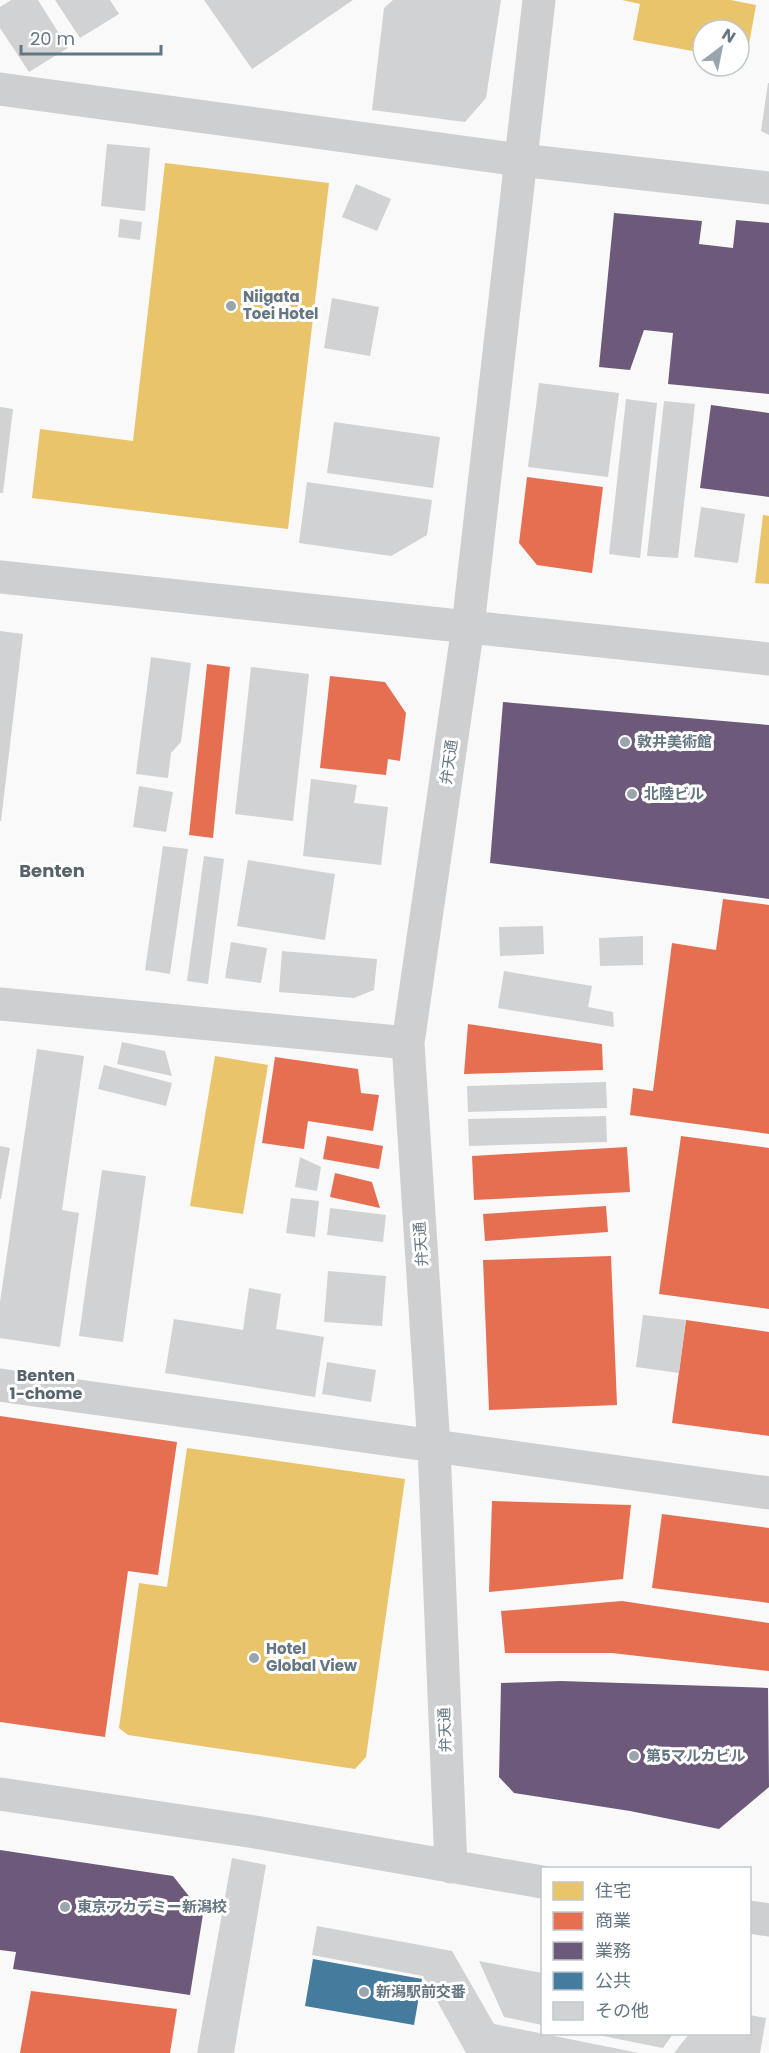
<svg xmlns="http://www.w3.org/2000/svg" width="769" height="2053" font-family="Poppins,'Noto Sans JP',sans-serif">
	<style>
		.homes { fill: #e9c46a }
		.shops { fill: #e76f51 }
		.offices { fill: #6d597a }
		.public { fill: #457b9d }
		.building { fill: #d0d2d3 }
		.lines { fill: none; stroke-linecap: round; stroke-linejoin: round }
		.minor { stroke: #cecfd0; stroke-width: 33 }
		.poi-dot { fill: #99a4ac; stroke: #fff; stroke-width: 2 }
		.labels { text-anchor: middle; stroke-width: 6; stroke-linejoin: round; paint-order: stroke }
		.poi-label { font-size: 15px; font-weight: bold; fill: #657683; stroke: #fff; text-anchor: start }
		.street-label { font-size: 15px; fill: #657683; stroke: #fff }
		.neighbourhood-label { font-size: 16px; font-weight: bold; fill: #57646e; stroke: #fff }
		.quarter-label { font-size: 18px; font-weight: bold; fill: #57646e; stroke: #fff }
	</style>
	<rect width="100%" height="100%" fill="#f9f9f9"/>
	<!-- homes -->
	<path class="homes" d="M622,0H731L756,5L746,61L739,60V30H703V53L633,40L640,4Z
		M165,163L329,183L288,529L32,498L40,429L133,441Z
		M763,515L769,516V584L755,583Z
		M215,1056L268,1065L243,1214L190,1206Z
		M187,1448L405,1479L366,1757L355,1769L128,1735L119,1728L139,1583L167,1587Z"/>
	<!-- shops -->
	<path class="shops" d="M527,477L603,487L592,573L537,565L519,543Z
		M207,664L230,667L213,838L189,835Z
		M330,676L385,682L406,713L400,761L388,759L386,775L320,768Z
		M723,899L769,905V1134L630,1115L633,1088L653,1091L672,943L716,950Z
		M468,1024L602,1044L603,1070L464,1074Z
		M275,1057L358,1069L361,1093L379,1095L373,1131L308,1121L304,1149L262,1143Z
		M327,1136L383,1146L379,1169L323,1159Z
		M681,1136L769,1148V1309L659,1294Z
		M627,1147L630,1192L474,1200L472,1156Z
		M335,1173L372,1182L380,1208L330,1197Z
		M606,1206L608,1232L485,1241L483,1214Z
		M611,1256L617,1405L489,1410L483,1260Z
		M686,1320L769,1332V1436L672,1423Z
		M0,1416L177,1442L158,1575L128,1571L105,1737L0,1722Z
		M492,1501L631,1505L623,1579L489,1592Z
		M662,1514L769,1528V1603L652,1588Z
		M622,1601L769,1623V1671L612,1653H505L501,1611Z
		M31,1991L177,2009L170,2053H20Z"/>
	<!-- offices -->
	<path class="offices" d="M614,213L702,221L699,244L733,248L736,220L769,223V394L668,384L673,333L644,330L630,370L599,367Z
		M711,405L769,413V497L700,488Z
		M503,702L769,725V899L490,863Z
		M561,1681L768,1688L769,1787L719,1829L630,1811L514,1793L499,1777L501,1683Z
		M0,1850L173,1876L203,1914L190,1995L13,1969L16,1952L0,1950Z"/>
	<!-- public -->
	<path class="public" d="M313,1959L422,1979L414,2025L305,2006Z"/>
	<!-- building -->
	<path class="building" d="M11,0H38L68,48L29,72L0,28V7Z
		M55,0H110L119,14L80,38Z
		M204,0H353L252,69Z
		M393,0H501L486,98L465,122L372,110L384,8Z
		M768,83H769V135L761,131Z
		M107,144L150,148L145,211L101,206Z
		M356,184L391,199L377,231L342,217Z
		M120,219L142,222L140,240L118,237Z
		M332,298L379,307L370,356L324,348Z
		M539,383L619,393L608,477L528,467Z
		M626,399L657,403L640,558L609,554Z
		M664,401L695,404L678,558L647,556Z
		M0,407L13,409L3,493H0Z
		M334,422L440,437L433,488L327,473Z
		M307,482L432,500L427,535L391,556L299,543Z
		M701,507L745,514L738,563L694,557Z
		M0,631L23,634L1,821H0Z
		M151,657L191,663L181,742L171,753L168,778L136,774Z
		M251,667L309,674L293,821L235,814Z
		M311,779L357,785L354,803L388,807L381,865L303,856Z
		M139,786L173,792L166,832L133,827Z
		M163,846L188,849L170,974L145,970Z
		M204,856L224,859L208,984L187,981Z
		M248,860L335,874L325,940L237,926Z
		M543,926L544,954L500,956L499,927Z
		M643,936V965L600,966L599,938Z
		M231,942L267,948L261,983L225,978Z
		M282,951L377,959L374,990L354,998L279,992Z
		M504,971L592,986L588,1007L613,1012L614,1027L498,1008Z
		M122,1042L165,1051L172,1076L117,1064Z
		M37,1049L84,1056L62,1210L79,1213L60,1347L0,1338V1302Z
		M104,1065L172,1083L166,1106L98,1089Z
		M606,1082L607,1108L468,1112L467,1086Z
		M606,1116L607,1142L469,1146L468,1119Z
		M0,1146L10,1148L1,1199H0Z
		M300,1157L321,1167L317,1191L295,1187Z
		M102,1170L146,1176L123,1342L79,1336Z
		M291,1198L319,1201L315,1237L286,1233Z
		M330,1208L386,1215L383,1242L327,1235Z
		M328,1271L386,1276L382,1326L324,1322Z
		M249,1288L281,1294L276,1329L324,1337L315,1397L165,1373L174,1319L243,1330Z
		M643,1315L686,1320L679,1373L636,1367Z
		M327,1362L376,1370L371,1402L322,1394Z
		M232,1858L266,1865L234,2053H197Z
		M317,1926L452,1951L494,2024L639,2053H466L423,1976L312,1955Z
		M479,1961L542,1973V2025L504,2017Z
		M750,2015L766,2018L760,2053H674L689,2034H750Z
		M593,2034H673L663,2048Z"/>
	<g class="lines">
		<!-- minor -->
		<path class="minor" d="M0,89L520,160L769,188
			M0,577L769,659
			M0,1004L408,1043
			M0,1385L769,1493
			M0,1794L255,1832L542,1882
			M451,1867L434,1447L408,1043L468,626L539,0
			M750,1917L769,1920"/>
	</g>
	<!-- markers -->
	<g class="poi-dot">
		<circle cx="231" cy="306" r="6"/>
		<circle cx="625" cy="742" r="6"/>
		<circle cx="632" cy="794" r="6"/>
		<circle cx="254" cy="1658" r="6"/>
		<circle cx="634" cy="1756" r="6"/>
		<circle cx="65" cy="1907" r="6"/>
		<circle cx="364" cy="1992" r="6"/>
	</g>
	<g class="labels">
		<!-- poi labels -->
		<g class="poi-label">
			<text x="243" y="302">Niigata<tspan x="243" dy="17">Toei Hotel</tspan></text>
			<text x="637" y="747">敦井美術館</text>
			<text x="644" y="799">北陸ビル</text>
			<text x="266" y="1654">Hotel<tspan x="266" dy="17">Global View</tspan></text>
			<text x="646" y="1761">第5マルカビル</text>
			<text x="77" y="1912">東京アカデミー新潟校</text>
			<text x="376" y="1997">新潟駅前交番</text>
		</g>
		<!-- street labels -->
		<g class="street-label">
			<text transform="translate(449 762) rotate(-82)" y="5">弁天通</text>
			<text transform="translate(421 1244) rotate(-94)" y="5">弁天通</text>
			<text transform="translate(445 1730) rotate(-92)" y="5">弁天通</text>
		</g>
		<!-- neighbourhood labels -->
		<g class="neighbourhood-label">
			<text x="46" y="1381">Benten<tspan x="46" dy="18">1-chome</tspan></text>
		</g>
		<!-- quarter labels -->
		<g class="quarter-label">
			<text x="52" y="877">Benten</text>
		</g>
	</g>
	<!-- legend -->
	<rect x="541" y="1867" width="210" height="168" fill="#ffffff" stroke="#c1c8cd" stroke-width="1.5"/>
	<rect x="553" y="1882" width="30" height="18" fill="#e9c46a" stroke="#c1c8cd" stroke-width="1.5"/>
	<text x="595" y="1897" font-size="18" fill="#657683">住宅</text>
	<rect x="553" y="1912" width="30" height="18" fill="#e76f51" stroke="#c1c8cd" stroke-width="1.5"/>
	<text x="595" y="1927" font-size="18" fill="#657683">商業</text>
	<rect x="553" y="1942" width="30" height="18" fill="#6d597a" stroke="#c1c8cd" stroke-width="1.5"/>
	<text x="595" y="1957" font-size="18" fill="#657683">業務</text>
	<rect x="553" y="1972" width="30" height="18" fill="#457b9d" stroke="#c1c8cd" stroke-width="1.5"/>
	<text x="595" y="1987" font-size="18" fill="#657683">公共</text>
	<rect x="553" y="2002" width="30" height="18" fill="#d0d2d3" stroke="#c1c8cd" stroke-width="1.5"/>
	<text x="595" y="2017" font-size="18" fill="#657683">その他</text>
	<!-- north arrow -->
	<g transform="translate(721 48) rotate(32)"><circle r="28" fill="#ffffff" stroke="#c1c8cd" stroke-width="1.5"/>
	<path d="M0-4.5L10 22L0 15L-10 22Z" fill="#99a4ac"/>
	<text y="-9" font-size="16" font-weight="bold" text-anchor="middle" fill="#657683">N</text>
	</g>
	<!-- scale -->
	<path d="M21 45v9h140v-9" fill="none" stroke="#657683" stroke-width="3"/>
	<text x="30" y="45" font-size="18" fill="#657683" stroke="#ffffff" stroke-width="4.5" paint-order="stroke">20 m</text>
</svg>
